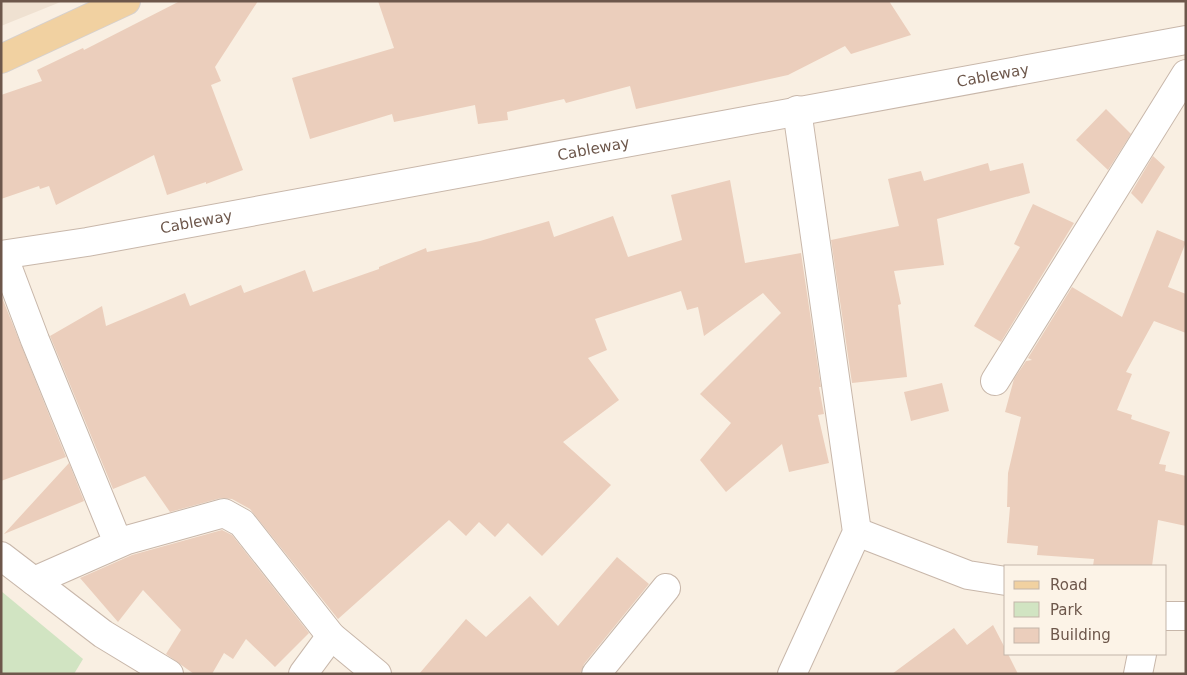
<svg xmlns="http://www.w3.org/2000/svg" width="1187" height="675" font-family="'DejaVu Sans',sans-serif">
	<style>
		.residential { fill: #efe1d1 }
		.green { fill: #d1e4c2 }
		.building { fill: #ebcebc }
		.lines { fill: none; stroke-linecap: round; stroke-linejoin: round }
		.minor-casing { stroke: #c8b7aa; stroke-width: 30 }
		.major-casing { stroke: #d6d0cd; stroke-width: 30 }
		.minor { stroke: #fff; stroke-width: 28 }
		.major { stroke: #f1d1a1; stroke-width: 28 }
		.labels { text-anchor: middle; stroke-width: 5; stroke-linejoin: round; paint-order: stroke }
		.street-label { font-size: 15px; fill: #6d574b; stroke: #fcf3e7 }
	</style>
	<rect width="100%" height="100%" fill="#f9efe2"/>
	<!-- residential -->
	<path class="residential" d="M1,1H63L1,26Z"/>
	<!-- green -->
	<path class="green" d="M1,591L83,659L74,674H1Z"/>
	<!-- building -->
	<path class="building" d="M180,1H258L215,67L221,81L211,85L243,170L206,184V182L167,195L154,155L56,205L49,186L40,189L39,186L1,199V95L42,81L37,70L83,48L84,50Z
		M378,1H889L911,35L851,54L845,46L788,75L636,109L630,86L566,103L564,99L507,112L508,120L478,124L475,105L394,122L392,114L310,139L292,78L394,48Z
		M1106,109L1131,134L1108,170L1076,140Z
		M1153,156L1165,167L1142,204L1131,193Z
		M988,163L990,171L1023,163L1030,193L937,219L944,265L894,271L901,304L898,305L907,377L852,383L831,240L899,226L888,179L921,171L924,181Z
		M730,180L745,263L801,253L821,387H819L824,414L818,415L829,463L789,472L782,444L726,492L700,460L731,423L700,394L781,313L763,293L704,336L698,307L687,310L681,291L595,319L607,350L588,358L619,400L563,442L611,485L542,556L508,523L495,537L479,522L466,536L449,520L338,619L250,509L232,499L221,498L170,512L145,476L113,489L50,336L102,306L106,326L185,293L190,306L241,285L244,293L305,270L313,292L379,269V267L426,248L427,252L480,241L549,221L554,237L613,216L628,257L682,240L671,195Z
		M1033,204L1074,223L1001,342L974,326L1020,247L1014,244Z
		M1157,230L1186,242L1168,287L1186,294V333L1154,321L1126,372L1132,374L1117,410L1132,415L1131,419L1170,432L1159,464L1166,465L1165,471L1186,476V526L1158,520L1152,566H1093L1094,559L1037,555L1038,546L1007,543L1010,507H1007L1008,473L1021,417L1005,412L1014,379L1026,361L1032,360L1028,358L1072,287L1122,317Z
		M1,295L66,457L1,481Z
		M942,383L949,411L911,421L904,392Z
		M69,463L84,501L4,534Z
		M222,530L232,535L309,633L275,667L246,639L233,659L224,653L212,674H194L166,654L181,630L143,590L118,622L80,578L132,555Z
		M617,557L649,584L584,664L580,674H419L466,619L486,637L530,596L558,626Z
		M993,625L1006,650V654H1008L1018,674H892L954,628L967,645Z"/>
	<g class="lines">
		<defs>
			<g id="minor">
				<path id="s1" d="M1,255L87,242L1186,40"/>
				<path d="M3,255L35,340L118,543"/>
				<path d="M995,381L1186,74"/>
				<path d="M857,532L968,575L1006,581"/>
				<path d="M1,556L103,634L169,674"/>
				<path d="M34,581L127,540L224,513L242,523L331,636L377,674"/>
				<path d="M1166,616H1186"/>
				<path d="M303,674L331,636"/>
				<path d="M596,674L666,588"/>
				<path d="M792,674L857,532L797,110"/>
				<path d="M1138,674L1142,654"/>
			</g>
			<path id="major" d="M1,59L126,1"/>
		</defs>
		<!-- minor casing -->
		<use href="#minor" class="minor-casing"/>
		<!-- major casing -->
		<use href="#major" class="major-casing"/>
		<!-- minor -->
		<use href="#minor" class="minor"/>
		<!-- major -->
		<use href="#major" class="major"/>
	</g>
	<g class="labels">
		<!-- street labels -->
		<g class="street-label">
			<text dy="5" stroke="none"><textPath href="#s1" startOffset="1008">Cableway</textPath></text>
			<text dy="5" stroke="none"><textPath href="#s1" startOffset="602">Cableway</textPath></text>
			<text dy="5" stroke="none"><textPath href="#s1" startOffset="198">Cableway</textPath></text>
		</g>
	</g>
	<!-- border -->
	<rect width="1187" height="675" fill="none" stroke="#6d574b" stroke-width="5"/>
	<!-- legend -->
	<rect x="1004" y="565" width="162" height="90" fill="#fcf3e7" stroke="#c3b5a9"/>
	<rect x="1014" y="581" width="25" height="8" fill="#f1d1a1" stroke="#c3b5a9"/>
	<text x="1050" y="590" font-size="15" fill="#6d574b">Road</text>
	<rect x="1014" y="602" width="25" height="15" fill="#d1e4c2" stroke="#c3b5a9"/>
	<text x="1050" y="615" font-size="15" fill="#6d574b">Park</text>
	<rect x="1014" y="628" width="25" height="15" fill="#ebcebc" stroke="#c3b5a9"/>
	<text x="1050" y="640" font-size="15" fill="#6d574b">Building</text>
</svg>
